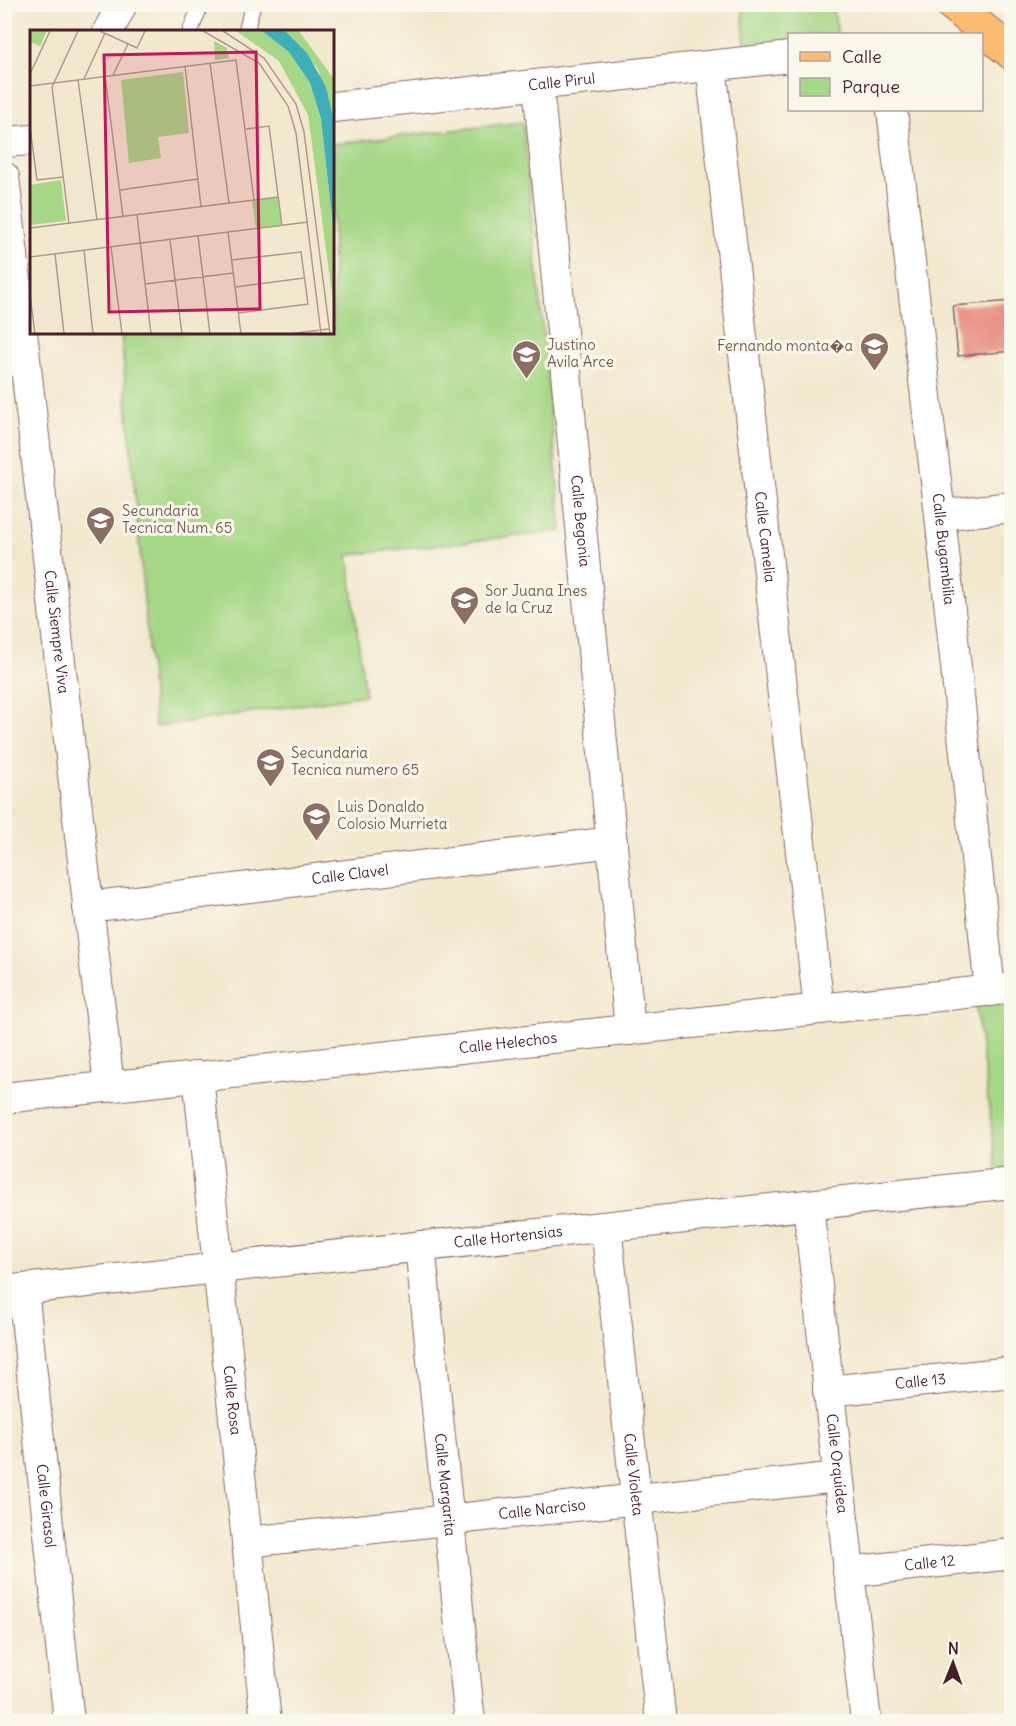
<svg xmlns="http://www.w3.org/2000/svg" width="1016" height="1726" font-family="Delius,sans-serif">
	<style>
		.green { fill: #a6d786; stroke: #787b58; stroke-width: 1.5 }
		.building { fill: #e99489 }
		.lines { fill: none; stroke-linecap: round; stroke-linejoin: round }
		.service-casing { stroke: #856564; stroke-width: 17 }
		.minor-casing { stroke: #856564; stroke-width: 32 }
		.primary-casing { stroke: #856564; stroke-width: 35 }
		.service { stroke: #fff; stroke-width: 15 }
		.minor { stroke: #fff; stroke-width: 30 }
		.primary { stroke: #fdbc70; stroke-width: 33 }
		.labels { text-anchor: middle; stroke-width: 6; stroke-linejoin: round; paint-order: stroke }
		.street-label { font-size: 15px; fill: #4a1f2b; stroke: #fbf7ec }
		.education-label { font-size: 15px; fill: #785e54; stroke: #fbf7ec; text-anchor: start }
		.inset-road { fill: none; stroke: #af988d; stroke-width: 1.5 }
		.view { fill: #c2185b; fill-opacity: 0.15; stroke: #c2185b; stroke-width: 3 }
		.inset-edge { fill: none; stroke: #4a1f2b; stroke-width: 3 }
	</style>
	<rect width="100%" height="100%" fill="#fbf7ec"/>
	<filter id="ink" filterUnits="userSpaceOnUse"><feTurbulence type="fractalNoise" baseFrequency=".0167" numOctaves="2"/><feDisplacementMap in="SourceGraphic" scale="12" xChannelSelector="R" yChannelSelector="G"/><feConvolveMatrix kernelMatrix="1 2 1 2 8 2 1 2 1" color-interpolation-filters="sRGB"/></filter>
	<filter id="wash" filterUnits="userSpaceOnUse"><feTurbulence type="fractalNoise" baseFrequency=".008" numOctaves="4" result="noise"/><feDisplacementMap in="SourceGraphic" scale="24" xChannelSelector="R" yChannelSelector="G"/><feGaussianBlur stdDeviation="1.35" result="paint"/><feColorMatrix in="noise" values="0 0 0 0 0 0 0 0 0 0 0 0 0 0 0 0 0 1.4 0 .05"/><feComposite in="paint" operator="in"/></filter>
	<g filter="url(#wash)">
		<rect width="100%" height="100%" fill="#f2e8ce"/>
		<!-- green -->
		<path class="green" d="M742,5H832L838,34H790L789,43L745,47Z
			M523,122L562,531L348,555L365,695L155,727L121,333H333V144Z
			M1011,988V1183L999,1184L974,992Z"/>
		<g id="blocks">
			<!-- building -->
			<path class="building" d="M1012,301V351L958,356L953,306Z"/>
		</g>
	</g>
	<g filter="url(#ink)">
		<use href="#blocks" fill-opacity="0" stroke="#856564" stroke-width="1.5"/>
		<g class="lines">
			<defs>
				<path id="service" d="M190,32L201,4
					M246,32L253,4"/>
				<g id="minor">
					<path d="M108,32L122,4"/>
					<path id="s1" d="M711,66L819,1009"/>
					<path id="s2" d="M538,85L630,1030"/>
					<path id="s3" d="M333,107L790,57"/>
					<path id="s4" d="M892,110L940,515L990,991"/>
					<path d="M4,142L32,140"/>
					<path id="s5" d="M4,177L109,1086"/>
					<path d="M940,515L1012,507"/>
					<path id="s6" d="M88,907L612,842"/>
					<path id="s7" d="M198,1076L266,1722"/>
					<path id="s8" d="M4,1098L1012,988"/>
					<path id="s9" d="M808,1205L866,1722"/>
					<path id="s10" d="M606,1227L661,1722"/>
					<path id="s11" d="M420,1246L470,1722"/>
					<path id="s12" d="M23,1289L69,1722"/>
					<path id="s13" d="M4,1291L1012,1183"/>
					<path id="s14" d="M828,1391L1012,1372"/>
					<path id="s15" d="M247,1542L838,1477"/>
					<path id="s16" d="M848,1572L1012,1554"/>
				</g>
				<path id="primary" d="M952,4L1012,53"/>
			</defs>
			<!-- service casing -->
			<use href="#service" class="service-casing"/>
			<!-- minor casing -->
			<use href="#minor" class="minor-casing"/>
			<!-- primary casing -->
			<use href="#primary" class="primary-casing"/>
			<!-- service -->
			<use href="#service" class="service"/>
			<!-- minor -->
			<use href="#minor" class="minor"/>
			<!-- primary -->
			<use href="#primary" class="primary"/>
		</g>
	</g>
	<!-- icons -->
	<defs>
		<symbol id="school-pin" viewBox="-11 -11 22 30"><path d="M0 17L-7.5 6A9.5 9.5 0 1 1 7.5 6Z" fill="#8d6e63" stroke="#fbf7ec"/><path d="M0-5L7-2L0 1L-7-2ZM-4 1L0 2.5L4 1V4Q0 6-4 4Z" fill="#fff"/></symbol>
	</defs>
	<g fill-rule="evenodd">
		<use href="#school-pin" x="858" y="330" width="33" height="45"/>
		<use href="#school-pin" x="510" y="338" width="33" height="45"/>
		<use href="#school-pin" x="84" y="504" width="33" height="45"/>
		<use href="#school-pin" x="448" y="584" width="33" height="45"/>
		<use href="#school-pin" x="254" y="746" width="33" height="45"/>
		<use href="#school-pin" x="300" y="800" width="33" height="45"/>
	</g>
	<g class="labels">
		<!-- street labels -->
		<g class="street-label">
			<text dy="5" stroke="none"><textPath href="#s3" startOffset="230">Calle Pirul</textPath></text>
			<text dy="5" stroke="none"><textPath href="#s2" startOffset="438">Calle Begonia</textPath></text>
			<text dy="5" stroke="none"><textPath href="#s1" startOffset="474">Calle Camelia</textPath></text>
			<text dy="5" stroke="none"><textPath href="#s4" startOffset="442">Calle Bugambilia</textPath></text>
			<text dy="5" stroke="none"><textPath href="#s5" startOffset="458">Calle Siempre Viva</textPath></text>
			<text dy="5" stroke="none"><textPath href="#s6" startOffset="264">Calle Clavel</textPath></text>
			<text dy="5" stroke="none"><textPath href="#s8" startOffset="507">Calle Helechos</textPath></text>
			<text dy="5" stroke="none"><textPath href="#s13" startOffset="507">Calle Hortensias</textPath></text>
			<text dy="5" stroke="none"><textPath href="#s14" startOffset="93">Calle 13</textPath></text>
			<text dy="5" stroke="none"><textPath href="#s7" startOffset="326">Calle Rosa</textPath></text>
			<text dy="5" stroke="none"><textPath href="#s9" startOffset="260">Calle Orquídea</textPath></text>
			<text dy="5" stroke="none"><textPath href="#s10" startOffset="249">Calle Violeta</textPath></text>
			<text dy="5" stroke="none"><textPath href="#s11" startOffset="240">Calle Margarita</textPath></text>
			<text dy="5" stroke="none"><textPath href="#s12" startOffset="218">Calle Girasol</textPath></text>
			<text dy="5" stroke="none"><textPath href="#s15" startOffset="297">Calle Narciso</textPath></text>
			<text dy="5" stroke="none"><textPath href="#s16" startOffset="82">Calle 12</textPath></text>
		</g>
		<!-- education labels -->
		<g class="education-label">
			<text x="547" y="350">Justino<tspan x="547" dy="17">Avila Arce</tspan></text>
			<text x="853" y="351" text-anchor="end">Fernando monta�a</text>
			<text x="122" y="516">Secundaria<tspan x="122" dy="17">Tecnica Num. 65</tspan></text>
			<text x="485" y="596">Sor Juana Ines<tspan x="485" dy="17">de la Cruz</tspan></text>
			<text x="291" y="758">Secundaria<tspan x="291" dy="17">Tecnica numero 65</tspan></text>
			<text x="337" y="812">Luis Donaldo<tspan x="337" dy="17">Colosio Murrieta</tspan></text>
		</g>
	</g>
	<!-- overview -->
	<g transform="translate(30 30)">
		<rect width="304" height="304" fill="#f2e8ce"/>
		<path d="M0,1H17L10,16L0,12ZM206,1H232L259,22L280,53L291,89L304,205V279L278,85L249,31ZM255,1H269L304,49V96L288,39ZM184,11L197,18L199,28L185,30ZM153,42L159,103L128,107L131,128L99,133L91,50ZM31,150L36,191L0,195V155ZM248,167L252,196L226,199L222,170Z" fill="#a6d786"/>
		<path d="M232,1H255L277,23L296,57L305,96L304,205L291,89L280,53L259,22Z" fill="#3eaeb8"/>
		<path class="inset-road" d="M70,1L107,18L115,1M173,1L229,33L258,76L266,103L291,304M193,1L234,28L266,74L274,102L300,304M180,33L199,173M155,36L171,177M0,44L20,1M83,45L98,14M75,46L93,187M54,49L75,3M48,50L67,190M0,56L206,30L224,170M0,97L7,150L33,147M216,99L239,96L252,196M90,160L168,149M107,185L121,304M39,193L22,57L48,1M0,198L248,167M198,202L211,304M168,206L180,304M140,210L152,304M81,217L92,304M54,220L63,304M25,224L34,304M0,227L278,192M201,230L271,222L278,274L208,283M115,254L203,243M205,257L274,248M0,265L5,304M258,304L299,299"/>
		<path class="view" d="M226,22L230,279L79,282L74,25Z"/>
		<rect width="304" height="304" class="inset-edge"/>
	</g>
	<!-- margin -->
	<rect width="1016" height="1726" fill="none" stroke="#fbf7ec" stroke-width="24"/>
	<!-- legend -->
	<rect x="788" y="33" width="195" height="78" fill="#fbf7ec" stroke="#b4a19f" stroke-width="1.5"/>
	<rect x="800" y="52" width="30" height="9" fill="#fdbc70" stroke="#b4a19f" stroke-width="1.5"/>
	<text x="842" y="63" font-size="18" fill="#4a1f2b">Calle</text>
	<rect x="800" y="78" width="30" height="18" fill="#a6d786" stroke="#b4a19f" stroke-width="1.5"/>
	<text x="842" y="93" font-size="18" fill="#4a1f2b">Parque</text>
	<!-- north arrow -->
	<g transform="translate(953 1663) rotate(1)" stroke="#fbf7ec" stroke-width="4.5" paint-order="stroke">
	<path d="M0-4.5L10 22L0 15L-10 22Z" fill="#4a1f2b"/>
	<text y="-9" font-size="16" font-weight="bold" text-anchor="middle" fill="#4a1f2b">N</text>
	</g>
</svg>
